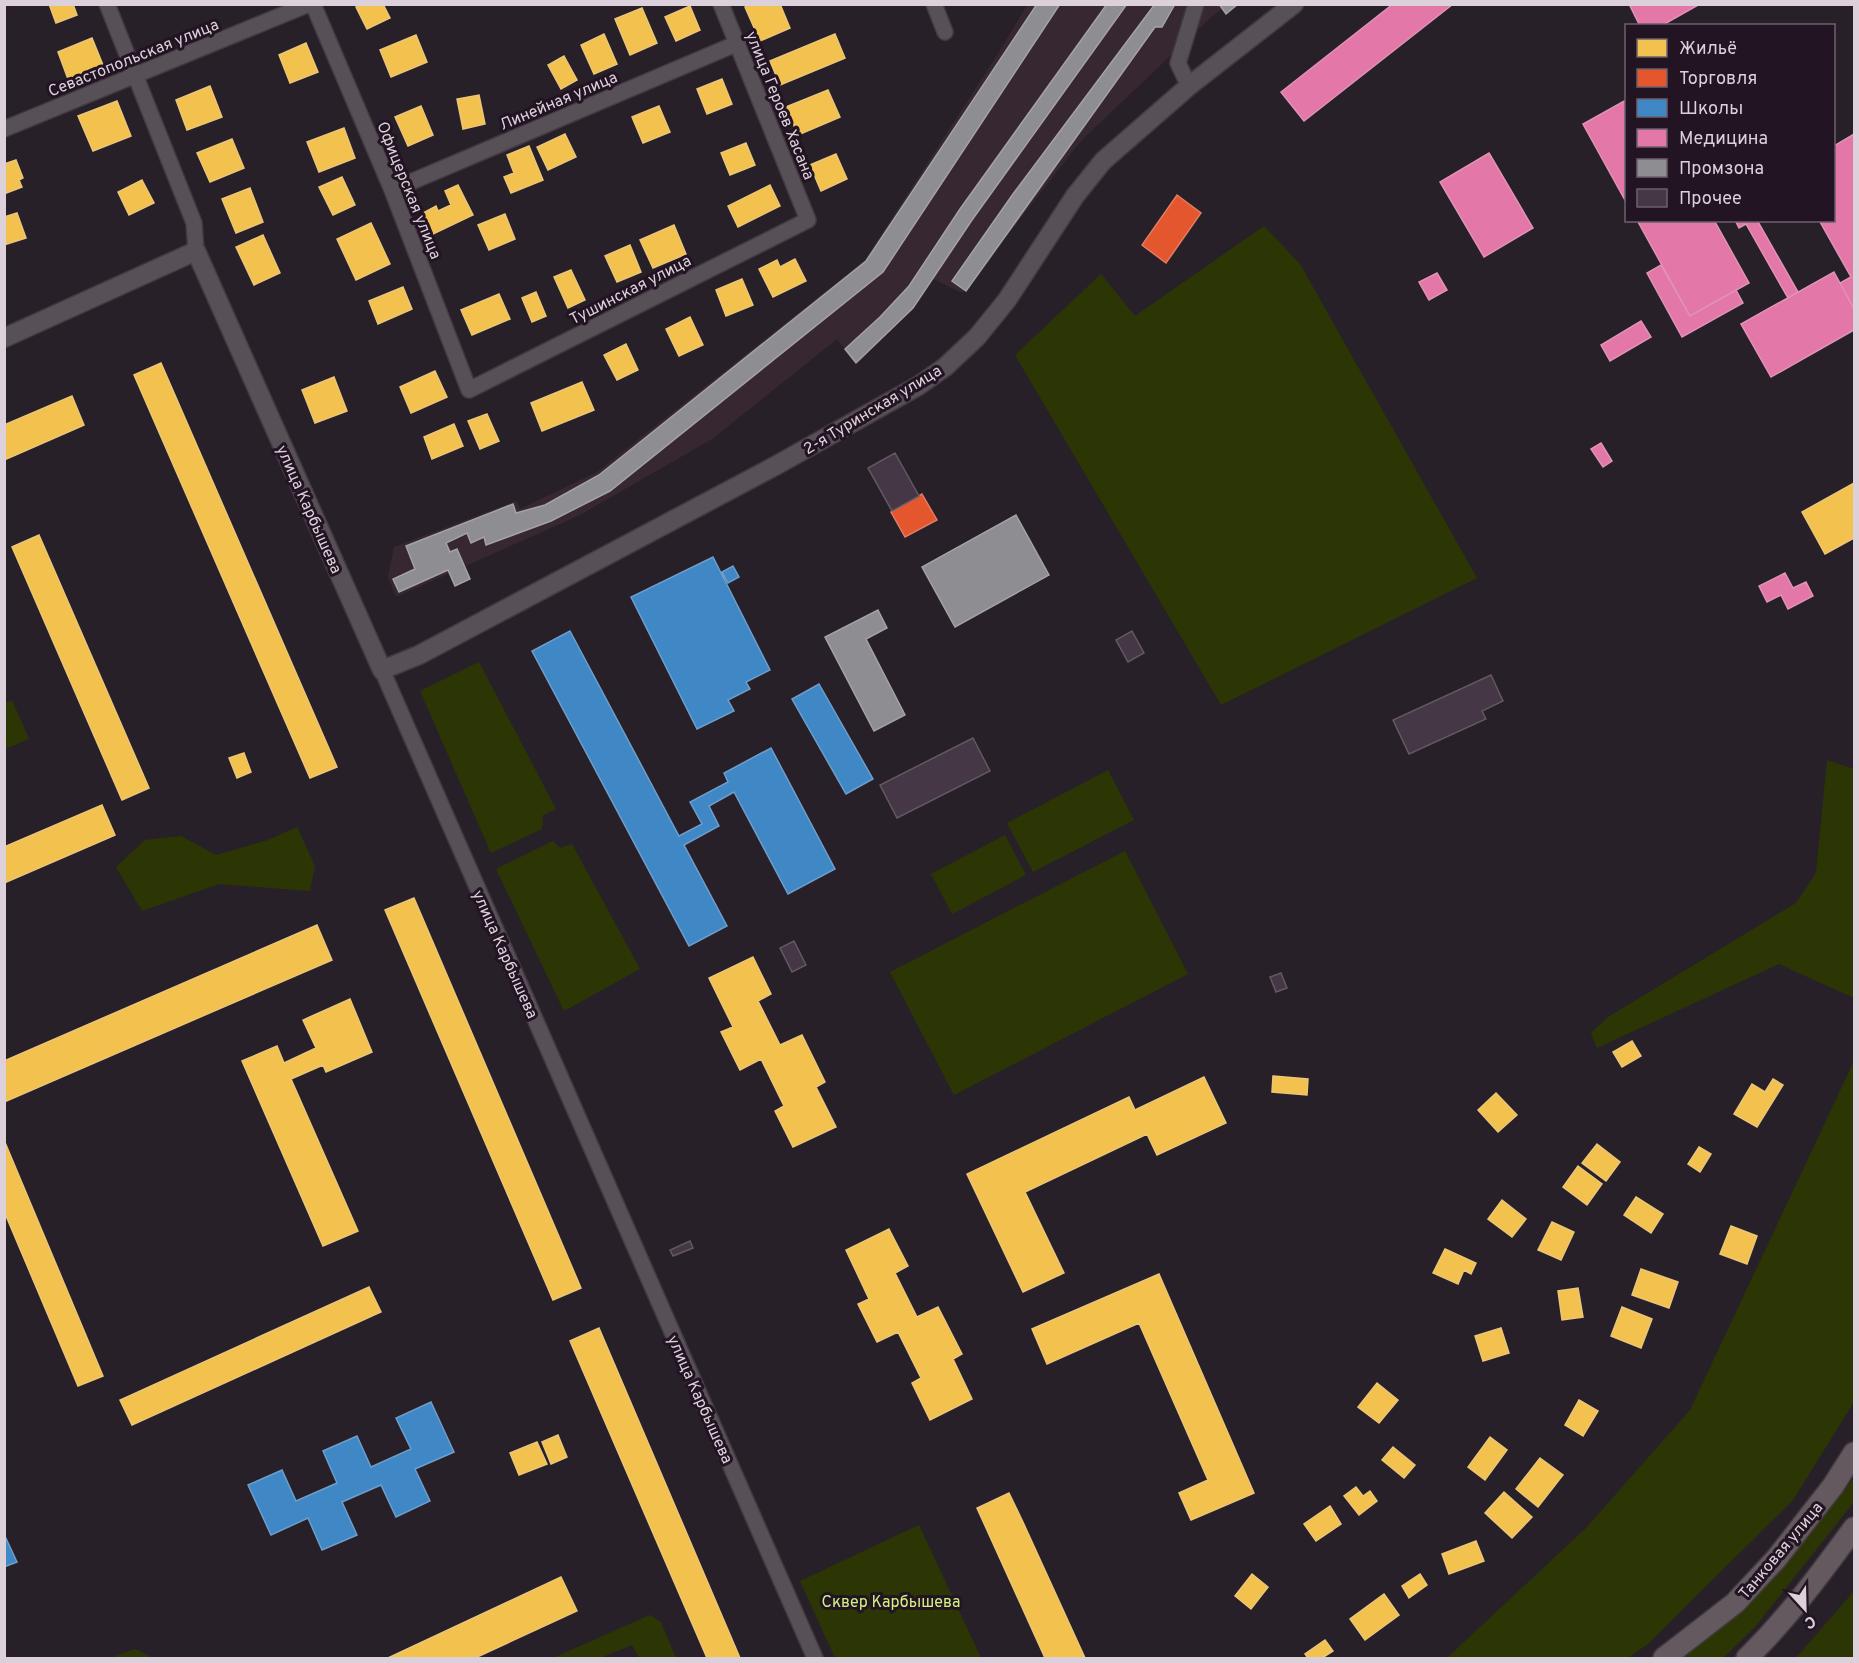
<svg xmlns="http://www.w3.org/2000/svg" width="1859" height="1663" font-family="Overpass,sans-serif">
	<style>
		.industrial { fill: #362731 }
		.green { fill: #2c3605 }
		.homes { fill: #f2c14e; stroke: #ebc678; stroke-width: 1.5 }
		.shops { fill: #e4572e; stroke: #e27c62; stroke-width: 1.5 }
		.schools { fill: #3f88c5; stroke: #6e9ecc; stroke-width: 1.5 }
		.health { fill: #e377a8; stroke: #e192b7; stroke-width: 1.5 }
		.industry { fill: #8d8d92; stroke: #a5a1a8; stroke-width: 1.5 }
		.building { fill: #453745; stroke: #625a61; stroke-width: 1.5 }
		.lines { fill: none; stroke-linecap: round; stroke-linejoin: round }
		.minor-casing { stroke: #423a41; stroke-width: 18 }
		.tertiary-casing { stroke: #423a41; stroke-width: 21 }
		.secondary-casing { stroke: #423a41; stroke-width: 24 }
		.minor { stroke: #575057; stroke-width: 15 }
		.tertiary { stroke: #575057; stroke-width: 18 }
		.secondary { stroke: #64595e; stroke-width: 21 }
		.labels { text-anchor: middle; stroke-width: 6; stroke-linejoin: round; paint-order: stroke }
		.street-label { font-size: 16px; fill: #dcd1db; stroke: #221422 }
		.park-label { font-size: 16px; fill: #d2f181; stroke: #221422 }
	</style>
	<rect width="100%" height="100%" fill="#282028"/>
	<!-- industrial -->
	<path class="industrial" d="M1027,5H1227L1209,19L1081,141L962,293L933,279L913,308L856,363L837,339L712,439L580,515L396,597L388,577L394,547L516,501L520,509L597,472L865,260L999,52Z"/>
	<!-- green -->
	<path class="green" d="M1264,226L1300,264L1477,578L1221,705L1015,355L1101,274L1135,316Z
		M479,662L556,809L543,815L542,829L491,853L420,691Z
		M12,700L29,739L5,749V703Z
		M1827,760L1854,769V998L1779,964L1597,1048L1591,1033L1608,1017L1796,903L1816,873Z
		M1108,770L1134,820L1033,872L1007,823Z
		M297,827L315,866L310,891L219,884L142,911L116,867L145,840L181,836L216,855L268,840Z
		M1005,835L1026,875L952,914L931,874Z
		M553,841L560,848L572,844L640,969L564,1011L496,869Z
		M1125,851L1188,974L954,1095L890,972Z
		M1854,1061V1402L1793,1500L1648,1644L1628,1658H1447L1586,1528L1690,1410Z
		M1854,1478V1502L1755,1627L1723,1658H1682L1741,1610L1784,1567Z
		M919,1525L981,1658H835L800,1581Z
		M1854,1591V1658H1796Z
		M650,1615L661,1622L676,1658H639L632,1645L600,1658H553Z
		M135,1649L153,1658H110Z"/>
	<!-- homes -->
	<path class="homes" d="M49,4H73L77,15L56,23Z
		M361,4H383L390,18L367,29L356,7Z
		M751,4H780L790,28L760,41L745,7Z
		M690,6L700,30L676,41L665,17Z
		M642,8L657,43L630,55L615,19Z
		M604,34L617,64L594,74L581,45Z
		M835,34L845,58L780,85L770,61Z
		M416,35L427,62L391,77L380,50Z
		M92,38L103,65L68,79L58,52Z
		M306,43L318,72L290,83L279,55Z
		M564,56L577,80L561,89L548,65Z
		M722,79L732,104L707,114L697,89Z
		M210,86L222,117L187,130L176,100Z
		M828,90L840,117L798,135L786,107Z
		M479,95L485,124L463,129L457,99Z
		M117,101L131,136L93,151L78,116Z
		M421,106L433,135L408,146L395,117Z
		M659,106L670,132L643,143L632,117Z
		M344,128L355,158L319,172L307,142Z
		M565,134L576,157L548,170L537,147Z
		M232,139L244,168L210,182L197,153Z
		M746,143L755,165L730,175L721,153Z
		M529,146L543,180L511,193L504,177L514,173L507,155Z
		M836,154L847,179L821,191L810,165Z
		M16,160L23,178L19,180L22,187L4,194V164Z
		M342,177L355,205L333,215L319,187Z
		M142,180L154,203L129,215L118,192Z
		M458,185L473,215L433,234L423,213L436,206L438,211L451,205L445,191Z
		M770,185L780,206L738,227L728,206Z
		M250,188L263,222L236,233L222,199Z
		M17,213L26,238L4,245V217Z
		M505,214L515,239L489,250L478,225Z
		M371,223L390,264L356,280L337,239Z
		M674,225L686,254L653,268L640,240Z
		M263,235L280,273L254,285L236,247Z
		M630,245L641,272L617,282L605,256Z
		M795,259L806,281L773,297L759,269L777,260L780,267Z
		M571,270L585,300L568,308L554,277Z
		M742,279L753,305L726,316L716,290Z
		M403,287L412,309L378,324L369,301Z
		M536,292L546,316L532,322L522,298Z
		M499,294L510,319L472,335L461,310Z
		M690,317L703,345L679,356L666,329Z
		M626,344L638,370L617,380L604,355Z
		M161,363L337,767L310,778L134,375Z
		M435,371L447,397L411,413L400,387Z
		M334,377L347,411L315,423L302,390Z
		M582,382L594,410L542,431L531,403Z
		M72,396L84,425L4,460V425Z
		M487,414L499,441L480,449L468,421Z
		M454,424L463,446L432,459L424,437Z
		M1854,483V538L1825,554L1802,512Z
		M39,535L149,788L122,800L12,547Z
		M244,753L251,772L237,778L229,758Z
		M102,805L115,835L4,883V847Z
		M414,898L581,1288L553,1300L385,910Z
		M317,925L332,960L4,1102V1061Z
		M753,957L771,994L758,1001L780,1045L802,1035L825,1082L816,1087L836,1127L793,1147L775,1111L784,1106L761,1059L740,1070L721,1032L733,1027L709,978Z
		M350,999L372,1052L326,1072L323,1065L291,1079L358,1231L323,1246L242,1061L277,1046L284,1063L316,1048L303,1020Z
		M1632,1041L1641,1056L1622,1067L1613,1052Z
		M1273,1076L1308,1079L1307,1095L1272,1092Z
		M1204,1077L1226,1123L1157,1155L1147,1134L1025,1192L1064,1273L1023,1292L967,1174L1129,1097L1135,1110Z
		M1773,1079L1783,1085L1757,1127L1734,1114L1752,1084L1765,1092Z
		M1496,1093L1517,1115L1498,1132L1478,1110Z
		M4,1140L103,1376L78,1386L4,1211Z
		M1597,1144L1620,1162L1606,1181L1582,1163Z
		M1699,1147L1711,1154L1700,1172L1688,1164Z
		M1578,1166L1602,1184L1587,1205L1563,1187Z
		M1636,1197L1663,1214L1651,1233L1624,1215Z
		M1502,1200L1526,1219L1512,1237L1488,1219Z
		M1552,1222L1574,1232L1561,1260L1538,1250Z
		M1731,1226L1757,1236L1747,1264L1720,1254Z
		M889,1229L908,1266L895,1273L917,1317L938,1307L962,1354L953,1359L972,1399L930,1420L912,1383L921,1378L898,1332L877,1342L858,1304L869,1299L846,1250Z
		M1445,1249L1476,1263L1471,1274L1464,1270L1458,1284L1433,1273Z
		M1641,1269L1678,1282L1669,1308L1632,1295Z
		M1159,1274L1254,1493L1191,1520L1179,1493L1208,1480L1139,1323L1047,1364L1032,1329Z
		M369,1287L381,1312L132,1425L120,1400Z
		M1578,1288L1583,1317L1562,1320L1558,1291Z
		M1622,1307L1652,1319L1641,1348L1611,1336Z
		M599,1328L740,1658H707L570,1341Z
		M1501,1328L1509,1353L1483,1361L1475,1336Z
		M1377,1383L1398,1400L1379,1423L1358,1407Z
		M1579,1400L1598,1411L1583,1436L1565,1425Z
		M558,1435L567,1457L551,1464L542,1442Z
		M1490,1437L1507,1450L1485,1480L1468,1467Z
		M537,1442L547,1464L519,1475L510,1453Z
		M1393,1447L1415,1465L1404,1478L1382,1460Z
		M1540,1458L1563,1475L1538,1507L1516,1489Z
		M1356,1487L1363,1496L1370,1491L1377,1501L1359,1515L1344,1496Z
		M1504,1492L1532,1517L1512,1538L1485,1513Z
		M1009,1493L1022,1520L1085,1658H1045L977,1508Z
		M1330,1506L1341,1524L1316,1541L1304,1524Z
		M1476,1541L1484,1561L1449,1574L1442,1554Z
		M1252,1574L1268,1587L1251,1609L1235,1596Z
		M1420,1574L1427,1585L1409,1598L1402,1586Z
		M561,1577L577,1611L475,1658H388Z
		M1384,1594L1399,1615L1365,1640L1350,1619Z
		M1325,1640L1333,1651L1322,1658H1308L1305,1654Z"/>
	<!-- shops -->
	<path class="shops" d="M1177,195L1201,213L1166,263L1142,245Z
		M922,494L937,520L905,537L891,512Z"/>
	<!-- schools -->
	<path class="schools" d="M713,557L770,670L746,682L750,689L728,700L734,711L697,729L631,597Z
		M733,566L739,577L728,583L722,572Z
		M570,631L679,836L702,824L690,802L728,782L724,773L771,748L835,869L788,894L734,792L709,806L719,826L684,845L727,926L689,946L532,651Z
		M819,684L873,779L846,794L792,699Z
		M431,1402L454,1452L415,1469L430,1501L396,1517L381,1485L342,1502L357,1535L322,1550L308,1518L271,1535L248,1485L282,1470L296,1501L337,1483L323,1451L357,1436L371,1467L411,1449L396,1418Z
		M4,1534L17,1562L4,1567Z"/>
	<!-- health -->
	<path class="health" d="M1393,4H1453L1304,121L1281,92Z
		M1629,4H1700L1661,26H1640Z
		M1626,100V202L1583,124Z
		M1854,134V309L1840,283L1851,277L1819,220H1834V146Z
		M1489,153L1533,228L1484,257L1440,182Z
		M1637,220H1714L1749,283L1690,316Z
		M1735,220H1757L1798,292L1788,298L1746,224L1739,228Z
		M1661,265L1690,316L1736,290L1743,303L1682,337L1647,273Z
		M1834,272L1854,309V330L1771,377L1741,324Z
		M1437,273L1447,290L1429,300L1419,282Z
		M1641,321L1651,337L1610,361L1601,345Z
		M1601,443L1612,461L1603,467L1591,449Z
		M1785,573L1793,588L1806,582L1813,596L1788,609L1781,595L1767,602L1759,586Z"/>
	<!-- industry -->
	<path class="industry" d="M1037,4H1060L883,272L610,491L551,521L486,545L484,537L471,543L467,533L446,543L450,552L457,549L470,579L455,586L448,570L399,592L393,579L415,569L406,546L513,504L516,513L545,505L599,475L866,261Z
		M1107,4H1127L972,220L913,308L856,363L845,349L880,317L909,286L960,209Z
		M1155,4H1175L1162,27H1155L966,291L952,281L1013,194Z
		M1219,4H1238L1226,14Z
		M1016,515L1049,575L955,627L922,567Z
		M878,610L887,628L866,639L905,715L874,731L825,637Z"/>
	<!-- building -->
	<path class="building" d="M895,453L919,496L892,511L868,468Z
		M1132,631L1144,653L1128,662L1116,640Z
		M1491,675L1503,701L1482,711L1486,719L1409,754L1393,720Z
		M973,738L990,771L897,818L880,785Z
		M794,941L806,965L792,972L780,948Z
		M1281,973L1287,988L1276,992L1270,977Z
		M690,1241L693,1248L673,1256L670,1250Z"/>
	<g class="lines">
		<defs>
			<path id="minor" d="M107,4L194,223L196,251
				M313,4L392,190L469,390L808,220L721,4
				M934,4L945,32
				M1189,86L1178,63L1196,4
				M4,129L309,4
				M392,190L738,43
				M382,670L815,1658"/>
			<path id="tertiary" d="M4,338L196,251L382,670L419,655L775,466L918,386L945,367L977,337L1007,300L1075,196L1103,161L1189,86L1294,4"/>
			<path id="secondary" d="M1664,1658L1735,1603L1776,1559L1833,1486L1854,1453
				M1747,1658C1787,1619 1821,1573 1854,1528"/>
		</defs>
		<!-- minor casing -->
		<use href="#minor" class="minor-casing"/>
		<!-- tertiary casing -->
		<use href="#tertiary" class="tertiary-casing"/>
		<!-- secondary casing -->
		<use href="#secondary" class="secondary-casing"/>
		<!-- minor -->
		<use href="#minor" class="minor"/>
		<!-- tertiary -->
		<use href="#tertiary" class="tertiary"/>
		<!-- secondary -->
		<use href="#secondary" class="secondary"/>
	</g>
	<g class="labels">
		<!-- street labels -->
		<g class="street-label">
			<text transform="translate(133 57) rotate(-22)" y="6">Севастопольская улица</text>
			<text transform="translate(558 100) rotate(-23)" y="6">Линейная улица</text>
			<text transform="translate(781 105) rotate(68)" y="6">улица Героев Хасана</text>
			<text transform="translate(410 190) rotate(68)" y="6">Офицерская улица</text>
			<text transform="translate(630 289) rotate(-27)" y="6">Тушинская улица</text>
			<text transform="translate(872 409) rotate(-31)" y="6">2-я Туринская улица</text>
			<text transform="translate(310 509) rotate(66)" y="6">улица Карбышева</text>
			<text transform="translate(506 954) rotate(66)" y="6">улица Карбышева</text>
			<text transform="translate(701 1399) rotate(66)" y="6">улица Карбышева</text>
			<text transform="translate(1780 1550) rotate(-50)" y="6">Танковая улица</text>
		</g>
		<!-- park labels -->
		<g class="park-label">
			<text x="891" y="1607">Сквер Карбышева</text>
		</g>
	</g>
	<!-- border -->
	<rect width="1859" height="1663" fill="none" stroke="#dcd1db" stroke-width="12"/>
	<!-- legend -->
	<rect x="1625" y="24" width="210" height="198" fill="#221422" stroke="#6c606c" stroke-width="1.5"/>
	<rect x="1637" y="39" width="30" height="18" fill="#f2c14e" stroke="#6c606c" stroke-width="1.5"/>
	<text x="1679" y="54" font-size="18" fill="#dcd1db">Жильё</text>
	<rect x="1637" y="69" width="30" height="18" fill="#e4572e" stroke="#6c606c" stroke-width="1.5"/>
	<text x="1679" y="84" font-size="18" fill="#dcd1db">Торговля</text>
	<rect x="1637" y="99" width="30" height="18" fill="#3f88c5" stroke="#6c606c" stroke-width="1.5"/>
	<text x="1679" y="114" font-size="18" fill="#dcd1db">Школы</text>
	<rect x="1637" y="129" width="30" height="18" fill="#e377a8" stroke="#6c606c" stroke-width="1.5"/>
	<text x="1679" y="144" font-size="18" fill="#dcd1db">Медицина</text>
	<rect x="1637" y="159" width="30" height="18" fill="#8d8d92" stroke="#6c606c" stroke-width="1.5"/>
	<text x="1679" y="174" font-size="18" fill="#dcd1db">Промзона</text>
	<rect x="1637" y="189" width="30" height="18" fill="#453745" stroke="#6c606c" stroke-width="1.5"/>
	<text x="1679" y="204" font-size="18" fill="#dcd1db">Прочее</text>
	<!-- north arrow -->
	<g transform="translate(1805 1609) rotate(158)" stroke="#221422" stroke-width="4.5" paint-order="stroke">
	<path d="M0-4.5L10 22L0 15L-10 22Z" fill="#dcd1db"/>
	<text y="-9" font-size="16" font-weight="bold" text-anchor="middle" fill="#dcd1db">С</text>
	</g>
</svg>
